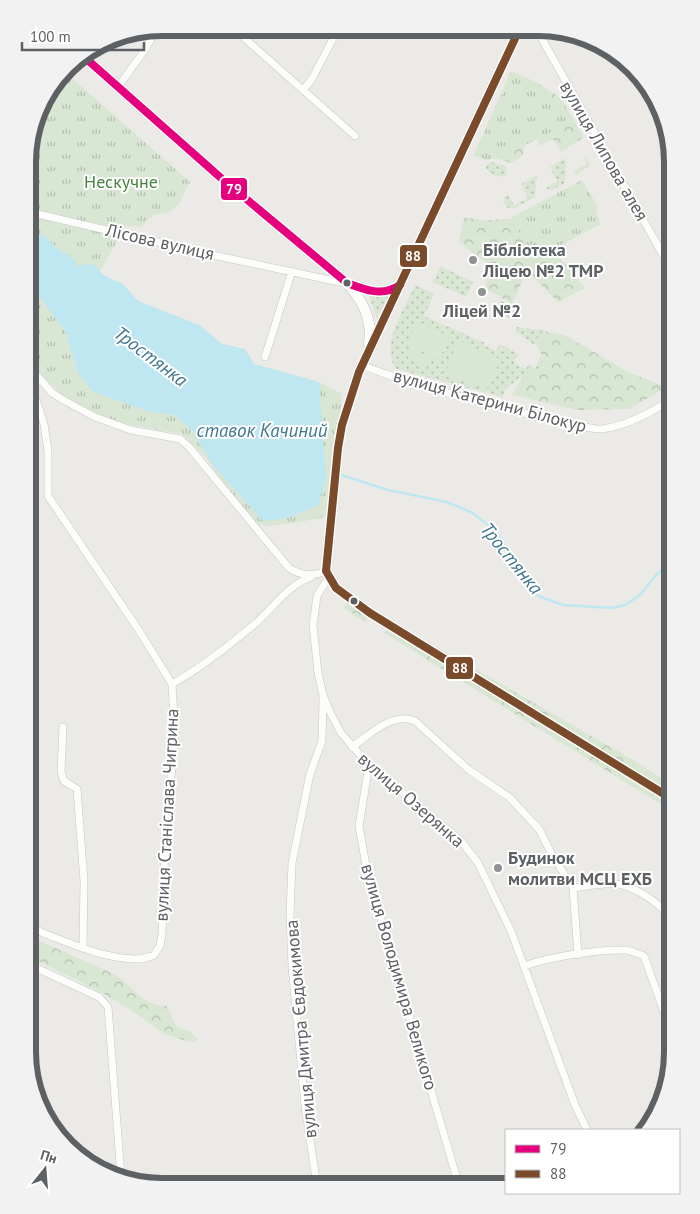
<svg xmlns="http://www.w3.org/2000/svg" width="700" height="1214" font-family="'PT Sans',sans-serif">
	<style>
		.grass { fill: url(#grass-dots) }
		.forest { fill: url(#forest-crowns) }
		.park { fill: url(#park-tufts) }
		.pitch { fill: #d9e6d4 }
		.water { fill: #bfe7f2 }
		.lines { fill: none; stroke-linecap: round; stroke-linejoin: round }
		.stream { stroke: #bfe7f2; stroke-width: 2.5 }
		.street-casing { stroke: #c6c7c6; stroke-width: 8 }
		.secondary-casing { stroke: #c6c7c6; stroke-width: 11 }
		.street { stroke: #fcfcfb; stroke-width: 7 }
		.secondary { stroke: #fcfcfb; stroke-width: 10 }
		.bus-1-casing { stroke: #fff; stroke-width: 11 }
		.bus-2-casing { stroke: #fff; stroke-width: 11 }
		.bus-1 { stroke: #e5007d; stroke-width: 8 }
		.bus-2 { stroke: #7a4b2a; stroke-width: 8 }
		.poi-dot { fill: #8f9192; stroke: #fff; stroke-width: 2 }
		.bus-dot { fill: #5d6164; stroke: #fff; stroke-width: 2 }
		.labels { text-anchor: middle; stroke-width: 4; stroke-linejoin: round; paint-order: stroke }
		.street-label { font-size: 18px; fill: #5d6164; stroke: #fff }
		.park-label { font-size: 18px; fill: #49823e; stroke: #fff }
		.poi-label { font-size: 18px; font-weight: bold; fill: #5d6164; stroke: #fff; text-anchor: start }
		.water-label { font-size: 19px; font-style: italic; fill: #41778e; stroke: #fff }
		.rim { fill: none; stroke: #5d6164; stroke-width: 6 }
		.line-badge { stroke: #fff; stroke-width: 2 }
		.badge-label { font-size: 14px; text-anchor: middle; font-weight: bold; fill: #fff }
	</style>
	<defs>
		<pattern id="grass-dots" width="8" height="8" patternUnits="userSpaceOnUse" patternTransform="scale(1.25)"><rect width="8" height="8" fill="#d9e6d4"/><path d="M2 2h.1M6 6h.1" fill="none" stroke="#b3beb0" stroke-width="1.8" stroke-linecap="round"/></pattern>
		<pattern id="forest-crowns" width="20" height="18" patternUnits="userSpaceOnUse" patternTransform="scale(1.25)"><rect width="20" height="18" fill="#d9e6d4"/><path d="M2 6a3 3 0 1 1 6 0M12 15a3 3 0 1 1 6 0" fill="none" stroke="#b3beb0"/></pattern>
		<pattern id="park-tufts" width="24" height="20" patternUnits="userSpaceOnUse" patternTransform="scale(1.25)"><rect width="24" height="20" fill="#d9e6d4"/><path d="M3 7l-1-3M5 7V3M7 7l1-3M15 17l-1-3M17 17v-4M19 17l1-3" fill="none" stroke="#b3beb0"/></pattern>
	</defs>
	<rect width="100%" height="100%" fill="#eceae7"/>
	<!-- grass -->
	<path class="grass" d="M586,157L590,165L576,175L574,171L587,164L584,158Z
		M566,158L565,183L553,190L545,189L557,181L550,167Z
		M491,162L506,166L507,175C499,179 489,174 485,166Z
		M537,175L535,197L513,209L508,208L503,201L504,197L508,195L514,205L528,198L521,184Z
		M440,266L473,282L466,297L433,282Z
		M415,285L434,294L424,316L485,343L484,345L496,351L500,344L518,354L514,363L526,369L529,364L535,368L541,356L553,368L546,378L522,376L505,389L503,397L396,369C379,344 405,309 415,285Z
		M369,296L388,297L377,318Z
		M500,300L514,307L509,318L495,310Z
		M517,327L540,330L536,344H533L515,331Z"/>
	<!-- forest -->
	<path class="forest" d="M511,71L536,82L561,98L584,137L561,152L553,139L540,146L537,139L524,146L523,156L510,163C495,155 489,162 474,155Z
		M464,218L489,220L526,218L585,288L558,302L527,271L512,304L485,288L490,266L459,242Z
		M540,330L567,336L628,372L667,387L629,409L577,410L512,395L526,372L529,369L536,372L544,359L536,344Z
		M348,602L368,616L365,622L344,608Z
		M383,616L635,761L672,785V793Z
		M388,627L672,803V811L384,633Z
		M28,936L114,974C134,987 142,1006 167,1006L176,1026L191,1032L198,1040L190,1042L164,1034L131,1010L99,991L28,956Z"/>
	<!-- park -->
	<path class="park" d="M65,72L190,182L179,204L169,212L153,215L141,227L126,226L100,271L103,275L123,284L138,301L199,325L222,344L245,349L254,364L319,382L342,394L329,516L295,523L266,526L247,518L206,458L182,434L108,421L65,398L28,361L29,145L41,102Z
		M511,73L546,90L569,122L501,158L485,160L474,155Z
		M582,180L598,207L596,212L601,224L535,259L511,218Z"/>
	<!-- pitch -->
	<path class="pitch" d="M417,322L449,336L440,359L406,345Z
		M458,340L500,359L488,388L444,376Z
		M412,350L431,358L427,367L408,359Z"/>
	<!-- water -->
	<path class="water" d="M43,234L62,253H68L79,267L85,264L95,265L103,275L123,284L138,301L199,325L222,344L245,349L254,364L319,382L326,480L318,505L288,518L263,521L212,464L194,433L175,415L150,412L92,391L78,373L66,332L28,281L29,238L34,239L37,236Z"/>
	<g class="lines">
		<!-- stream -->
		<path class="stream" d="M341,475L388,490L447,502L473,513L497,533L538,596L563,605L612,608L625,605L640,595L656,575L672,562"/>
		<defs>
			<path id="street" d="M233,28L355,136
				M537,30L672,271
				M118,87L146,48L157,28
				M303,90L312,79L338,29
				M29,212L213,255L344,283
				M265,357L292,271
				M362,364C377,376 582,431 602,429C626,426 652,412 672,399
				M28,367L40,379
				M328,578L317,596L313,625L318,673L323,695L330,712L341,733L369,765L461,841L478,863L511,931L575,1105L587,1130
				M172,684C201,668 230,645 256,623C274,607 288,585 311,577
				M63,727L61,772L64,781L77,789L84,881L83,947
				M352,747C369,735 393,711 415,721L469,770L509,797L539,829L551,853L573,888L578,955
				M369,765L359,826L367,871L459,1186
				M573,888C587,886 603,883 616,884C636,886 660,904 672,919
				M28,927C58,938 124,970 154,955L160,946L162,934L165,844L175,733L172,684L140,632L48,496V451L44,424L32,387L34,381L40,379L52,393L65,401L95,417L131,430L180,439L189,447L289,568C302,576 312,577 326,571
				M28,964L99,997L108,1007L121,1176
				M524,966C549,957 599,949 626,950C632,951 638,954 644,956L672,1034
				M317,1186L305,1106L292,966L290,914L292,863L310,774L322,741L323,698"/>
			<path id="secondary" d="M519,30L359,372L342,425L338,448L326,571L336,588L370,613L672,799
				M82,55L221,178L347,283C365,290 383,297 400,285
				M348,284C363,301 373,321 369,344"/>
		</defs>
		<!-- street casing -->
		<use href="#street" class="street-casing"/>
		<!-- secondary casing -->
		<use href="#secondary" class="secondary-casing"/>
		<!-- street -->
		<use href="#street" class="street"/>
		<!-- secondary -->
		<use href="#secondary" class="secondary"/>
		<defs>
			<path id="bus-1" d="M82,55L221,178L347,283C365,290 383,297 400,285"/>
			<path id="bus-2" d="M519,30L359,372L342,425L338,448L326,571L336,588L370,613L672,799"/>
		</defs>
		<!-- bus-1 casing -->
		<use href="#bus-1" class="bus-1-casing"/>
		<!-- bus-2 casing -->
		<use href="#bus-2" class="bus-2-casing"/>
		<!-- bus-1 -->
		<use href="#bus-1" class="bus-1"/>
		<!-- bus-2 -->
		<use href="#bus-2" class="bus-2"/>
	</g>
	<!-- markers -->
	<g class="poi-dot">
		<circle cx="473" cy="260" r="5"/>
		<circle cx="482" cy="292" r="5"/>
		<circle cx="498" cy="868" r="5"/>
	</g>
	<g class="bus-dot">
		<circle cx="347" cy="283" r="4.5"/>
		<circle cx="354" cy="601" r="4.5"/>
	</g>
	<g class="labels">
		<!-- street labels -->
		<g class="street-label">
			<text transform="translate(604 151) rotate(60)" y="6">вулиця Липова алея</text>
			<text transform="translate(160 242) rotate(13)" y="6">Лісова вулиця</text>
			<text transform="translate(490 401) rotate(15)" y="6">вулиця Катерини Білокур</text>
			<text transform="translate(411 800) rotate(41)" y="6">вулиця Озерянка</text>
			<text transform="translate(167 815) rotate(-87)" y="6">вулиця Станіслава Чигрина</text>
			<text transform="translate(399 977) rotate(74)" y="6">вулиця Володимира Великого</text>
			<text transform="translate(301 1029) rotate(-95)" y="6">вулиця Дмитра Євдокимова</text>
		</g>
		<!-- park labels -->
		<g class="park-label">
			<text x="121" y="188">Нескучне</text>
		</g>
		<!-- poi labels -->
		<g class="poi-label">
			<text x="483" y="256">Бібліотека<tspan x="483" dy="21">Ліцею №2 ТМР</tspan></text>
			<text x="482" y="317" text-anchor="middle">Ліцей №2</text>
			<text x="508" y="864">Будинок<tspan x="508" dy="21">молитви МСЦ ЕХБ</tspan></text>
		</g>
		<!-- water labels -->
		<g class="water-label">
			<text transform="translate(151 356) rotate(37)" y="7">Тростянка</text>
			<text x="262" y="437">ставок Качиний</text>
			<text transform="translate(512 558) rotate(51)" y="7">Тростянка</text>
		</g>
	</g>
	<!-- crop -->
	<path d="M0 0H700V1214H0ZM162 36H538A126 126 0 0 1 664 162V1052A126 126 0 0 1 538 1178H162A126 126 0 0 1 36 1052V162A126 126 0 0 1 162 36Z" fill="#f2f2f3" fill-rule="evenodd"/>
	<path class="rim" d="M162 36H538A126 126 0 0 1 664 162V1052A126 126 0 0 1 538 1178H162A126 126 0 0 1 36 1052V162A126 126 0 0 1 162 36Z"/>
	<g class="line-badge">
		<rect x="220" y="177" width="28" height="24" rx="5" fill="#e5007d"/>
		<rect x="399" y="244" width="29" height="24" rx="5" fill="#7a4b2a"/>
		<rect x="445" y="656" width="29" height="24" rx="5" fill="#7a4b2a"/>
	</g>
	<g class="badge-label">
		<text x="234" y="194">79</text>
		<text x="413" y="261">88</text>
		<text x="460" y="673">88</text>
	</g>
	<!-- legend -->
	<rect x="505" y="1129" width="175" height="65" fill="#ffffff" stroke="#bec0c1"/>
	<rect x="515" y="1145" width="25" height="8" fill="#e5007d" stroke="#bec0c1"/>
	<text x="550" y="1154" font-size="15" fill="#5d6164">79</text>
	<rect x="515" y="1170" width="25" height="8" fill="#7a4b2a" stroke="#bec0c1"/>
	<text x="550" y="1179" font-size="15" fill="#5d6164">88</text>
	<!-- north arrow -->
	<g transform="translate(45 1169) rotate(17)" stroke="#ffffff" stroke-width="4" paint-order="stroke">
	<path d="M0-4L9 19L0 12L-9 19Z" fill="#5d6164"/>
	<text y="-8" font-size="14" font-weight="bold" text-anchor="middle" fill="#5d6164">Пн</text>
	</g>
	<!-- scale -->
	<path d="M22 42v8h122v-8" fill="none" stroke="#5d6164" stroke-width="2.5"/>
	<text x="30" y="42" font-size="15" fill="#5d6164" stroke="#ffffff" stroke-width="4" paint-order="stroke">100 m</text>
</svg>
